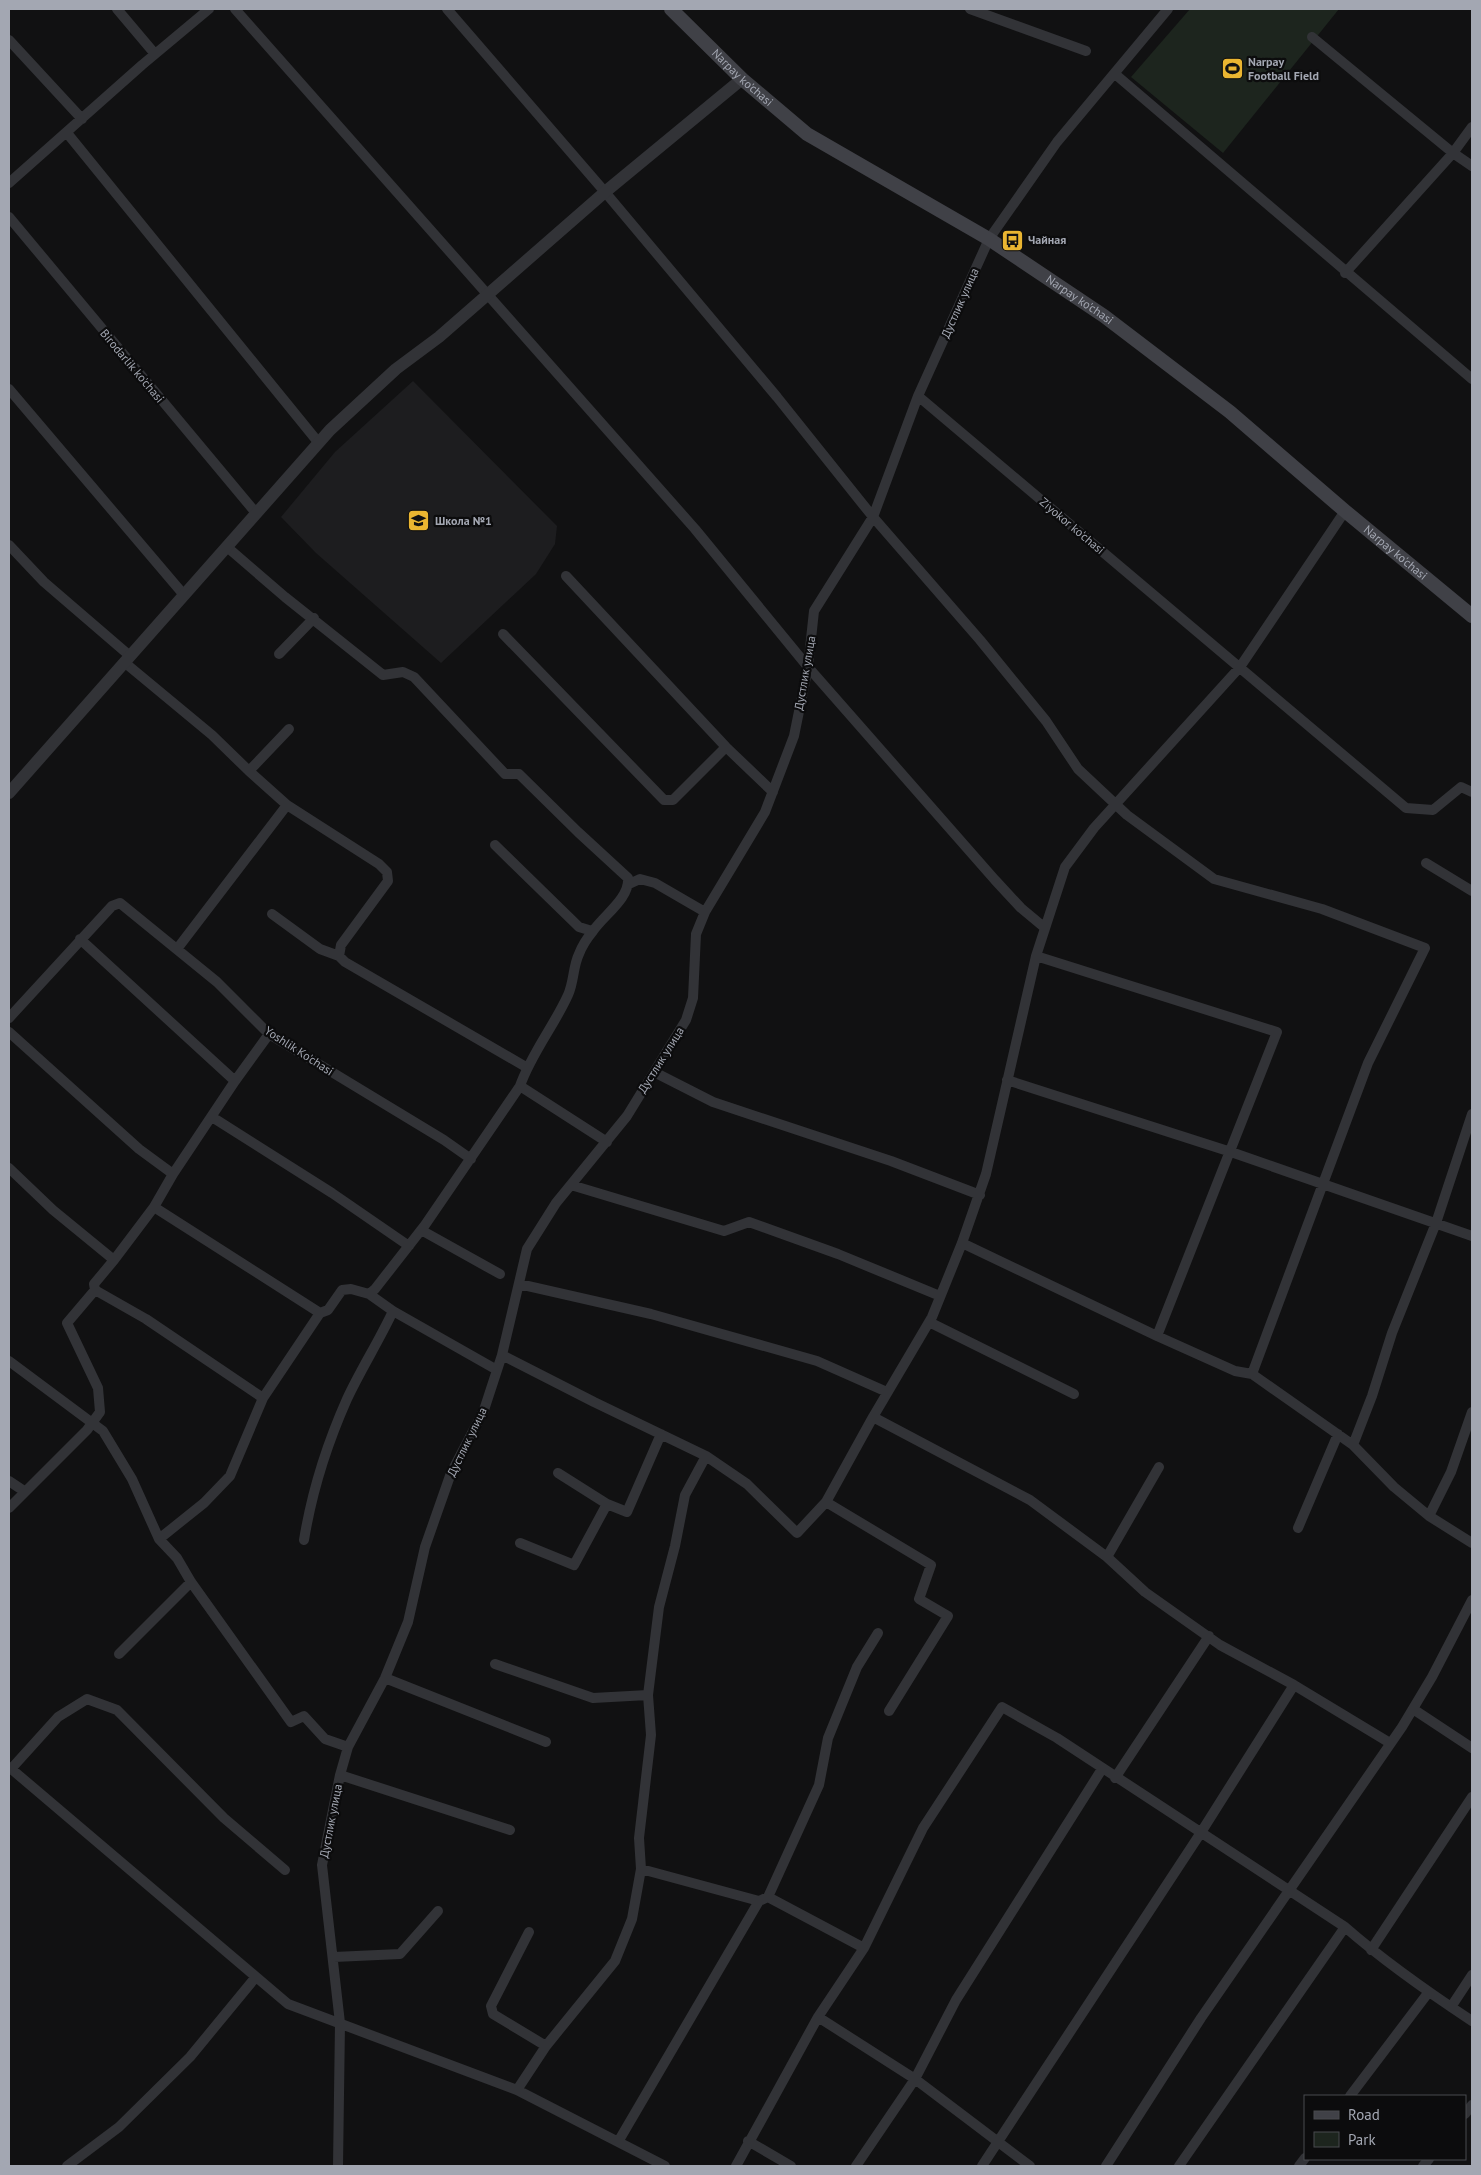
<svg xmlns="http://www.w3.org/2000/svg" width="1481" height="2175" font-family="'PT Sans',sans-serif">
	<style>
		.built { fill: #1d1d1f }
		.green { fill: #1d251e }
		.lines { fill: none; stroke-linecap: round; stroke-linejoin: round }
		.minor { stroke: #323337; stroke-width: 10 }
		.tertiary { stroke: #323337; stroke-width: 12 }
		.secondary { stroke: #404147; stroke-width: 14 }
		.labels { text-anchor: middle; stroke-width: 4.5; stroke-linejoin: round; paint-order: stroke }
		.poi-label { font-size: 12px; font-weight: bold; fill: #a3a7b2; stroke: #0c0c0d; text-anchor: start }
		.street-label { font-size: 12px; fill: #a3a7b2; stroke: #0c0c0d }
	</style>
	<rect width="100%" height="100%" fill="#111112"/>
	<!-- built -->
	<path class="built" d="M413,381L557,526L555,544L536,574L441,663L316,553L281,517L335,452Z"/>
	<!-- green -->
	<path class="green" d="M1190,9H1339L1223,153L1131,77Z"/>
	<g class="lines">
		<!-- minor -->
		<path class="minor" d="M117,9L155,54
			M235,9L695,529L808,667L995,880L1021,908L1045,928
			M447,9L605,192L777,397L873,517L980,640L1046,721L1078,769L1127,815L1214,879L1322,909L1425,948L1368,1063L1252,1374
			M970,9L1086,51
			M1312,37L1453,153L1472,166
			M9,40L82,119
			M1115,74L1472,379
			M67,133L318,442
			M9,183L142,65L209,9
			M9,217L256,513
			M1345,273L1453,153L1472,127
			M9,389L184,595
			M918,396L1406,808L1433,810L1461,787L1472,792
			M9,545L44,582L130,656
			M566,576L726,747L773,792
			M503,634L664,800H673L726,747
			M279,654L314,618
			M124,662L212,735L249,771L289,729
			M249,771L287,805L379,864L387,872L388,881L341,945L339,956L345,962L526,1067
			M495,845L579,927L592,931
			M1426,863L1472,891
			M629,884L640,879L655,883L705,912
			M272,914L320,949L339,956
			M80,939L235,1081L269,1034
			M177,949L287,805
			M1036,956L1277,1032L1157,1336
			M9,1018L112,906L120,903L217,982L269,1034L444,1140L471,1159
			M9,1032L139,1149L173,1174L235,1081
			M654,1072L713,1102L891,1161L980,1195
			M1007,1080L1231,1152L1472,1236
			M520,1086L607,1142
			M212,1117L332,1193L409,1246
			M9,1168L53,1210L114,1260L94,1284L95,1290L146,1319L263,1398
			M571,1185L724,1231L749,1222L838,1254L940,1296
			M154,1207L320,1313
			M421,1230L500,1274
			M962,1243L1157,1336L1235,1371L1252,1374L1353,1445L1394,1487L1429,1516L1472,1543
			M114,1260L154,1207L173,1174
			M519,1284L651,1314L817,1361L887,1392
			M393,1311L497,1370
			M929,1322L1074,1394
			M502,1355L594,1402L706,1456L747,1484L797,1533L826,1502
			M9,1361L103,1431L132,1479L159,1539L177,1558L191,1582L291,1722L304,1716L325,1739L348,1747
			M873,1417L1030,1500L1107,1557L1145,1592L1220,1645L1294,1685L1390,1743
			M1353,1445L1372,1396L1392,1333L1436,1223L1472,1114
			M558,1473L607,1504L627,1512L661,1434
			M9,1481L24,1491
			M9,1508L87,1430L100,1412L98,1388L67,1323L95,1290
			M1429,1516L1451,1472L1472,1412
			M1298,1528L1338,1434
			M159,1539L204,1503L230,1476L263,1398L320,1313L328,1310L342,1290L351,1289L369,1294L375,1289L425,1225L520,1086C531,1054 554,1026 568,995C574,982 573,966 579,954C582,946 588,937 593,931C604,915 630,898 628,878L578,832L519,774H505L414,677L403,672L383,675L285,597L227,547
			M304,1540C312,1491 327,1444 347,1399C361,1369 379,1341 393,1311L369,1294
			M520,1543L574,1565L607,1504
			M1107,1557L1159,1467
			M119,1654L191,1582
			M495,1664L593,1698L648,1695
			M385,1678L546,1742
			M1413,1709L1472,1748
			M889,1711L948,1616L919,1599L931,1565L826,1502L873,1417L932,1317L962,1243L986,1174L1036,956L1065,867L1094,828L1240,667L1345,511
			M9,1767L288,2004L517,2090L665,2166
			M11,1769L58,1717L87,1699L117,1710L224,1818L285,1870
			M340,1775L510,1830
			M1115,1778L1209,1636
			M641,1869L759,1901
			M768,1897L819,1785L828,1738L857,1667L878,1633
			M529,1932L491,2006L493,2014L546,2046
			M1371,1950L1472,1797
			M334,1957L400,1954L438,1911
			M1451,2007L1472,1975
			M818,2017L915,2079L1030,2166
			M517,2090L546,2046L615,1961L632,1919L641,1869L639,1838L651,1735L648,1695L659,1607L675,1546L685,1495L706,1456
			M1350,2096L1428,1993
			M1465,2114L1472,2105
			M748,2141L791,2166
			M618,2142L759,1901L768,1897L864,1948
			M67,2166L119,2127L190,2057L255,1978
			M338,2166L340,2023L322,1865L340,1775L348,1747L385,1678L408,1622L425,1547L451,1473L484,1410L502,1355L527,1249L556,1203L627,1116L686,1020L693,998L696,934L705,912L765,812L794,736L808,667L814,611L873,517L918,396L989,239L1057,142L1168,9
			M736,2166L818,2017L864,1948L923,1828L1002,1707L1057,1738L1345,1927C1385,1962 1428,1992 1472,2021
			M856,2166L915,2079L956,2000L1102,1769
			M982,2166L1200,1834L1294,1685
			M1106,2166L1201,2018L1402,1727L1432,1677L1472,1600
			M1179,2166L1345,1927
			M1299,2166L1305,2158
			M1423,2166L1429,2159"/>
		<!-- tertiary -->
		<path class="tertiary" d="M9,793L330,430L396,369L439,337L605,192L742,79"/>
		<!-- secondary -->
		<path class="secondary" id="s1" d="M671,9L742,79L807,134L989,239L1104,316L1230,412L1345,511L1472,616"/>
	</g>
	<!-- icons -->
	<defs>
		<symbol id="stadium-square" viewBox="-11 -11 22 22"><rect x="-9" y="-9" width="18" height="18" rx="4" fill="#eab531" stroke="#0c0c0d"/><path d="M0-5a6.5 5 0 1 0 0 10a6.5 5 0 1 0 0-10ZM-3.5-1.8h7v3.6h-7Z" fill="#111"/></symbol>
		<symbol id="bus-square" viewBox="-11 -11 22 22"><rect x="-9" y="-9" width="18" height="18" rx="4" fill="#eab531" stroke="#0c0c0d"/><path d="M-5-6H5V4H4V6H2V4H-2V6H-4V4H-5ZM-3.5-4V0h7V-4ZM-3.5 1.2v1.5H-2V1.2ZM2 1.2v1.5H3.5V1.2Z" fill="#111"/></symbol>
		<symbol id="school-square" viewBox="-11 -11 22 22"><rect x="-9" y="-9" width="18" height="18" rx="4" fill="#eab531" stroke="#0c0c0d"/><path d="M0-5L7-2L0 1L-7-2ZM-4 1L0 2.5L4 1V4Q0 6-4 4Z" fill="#111"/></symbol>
	</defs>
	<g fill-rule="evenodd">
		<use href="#stadium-square" x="1220" y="56" width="25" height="25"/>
		<use href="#bus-square" x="1000" y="228" width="25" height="25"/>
		<use href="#school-square" x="406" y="508" width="25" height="25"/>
	</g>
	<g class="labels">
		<!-- poi labels -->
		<g class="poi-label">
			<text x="1248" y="66">Narpay<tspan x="1248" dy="14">Football Field</tspan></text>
			<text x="1028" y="244">Чайная</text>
			<text x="435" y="525">Школа №1</text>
		</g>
		<!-- street labels -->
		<g class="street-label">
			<text dy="4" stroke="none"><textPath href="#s1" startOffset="99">Narpay ko'chasi</textPath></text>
			<text dy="4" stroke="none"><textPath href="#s1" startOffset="504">Narpay ko'chasi</textPath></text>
			<text transform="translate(960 303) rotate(-66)" y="4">Дустлик улица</text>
			<text transform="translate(132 366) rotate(50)" y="4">Birodarlik ko'chasi</text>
			<text transform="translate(1072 526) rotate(40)" y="4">Ziyokor ko'chasi</text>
			<text dy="4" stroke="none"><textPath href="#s1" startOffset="909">Narpay ko'chasi</textPath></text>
			<text transform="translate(805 673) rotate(-80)" y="4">Дустлик улица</text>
			<text transform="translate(299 1051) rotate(33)" y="4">Yoshlik Ko'chasi</text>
			<text transform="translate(661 1060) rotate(-58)" y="4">Дустлик улица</text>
			<text transform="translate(467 1442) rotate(-64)" y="4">Дустлик улица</text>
			<text transform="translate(331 1821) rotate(-79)" y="4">Дустлик улица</text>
		</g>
	</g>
	<!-- border -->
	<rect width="1481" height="2175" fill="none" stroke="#a3a7b2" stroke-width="20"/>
	<!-- legend -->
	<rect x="1304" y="2095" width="162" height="65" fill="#0c0c0d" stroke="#484a4f"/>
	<rect x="1314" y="2111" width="25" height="8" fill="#404147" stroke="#484a4f"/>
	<text x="1348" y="2120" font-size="15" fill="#a3a7b2">Road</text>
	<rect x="1314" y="2132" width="25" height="15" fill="#1d251e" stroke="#484a4f"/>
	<text x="1348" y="2145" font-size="15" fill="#a3a7b2">Park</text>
</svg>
